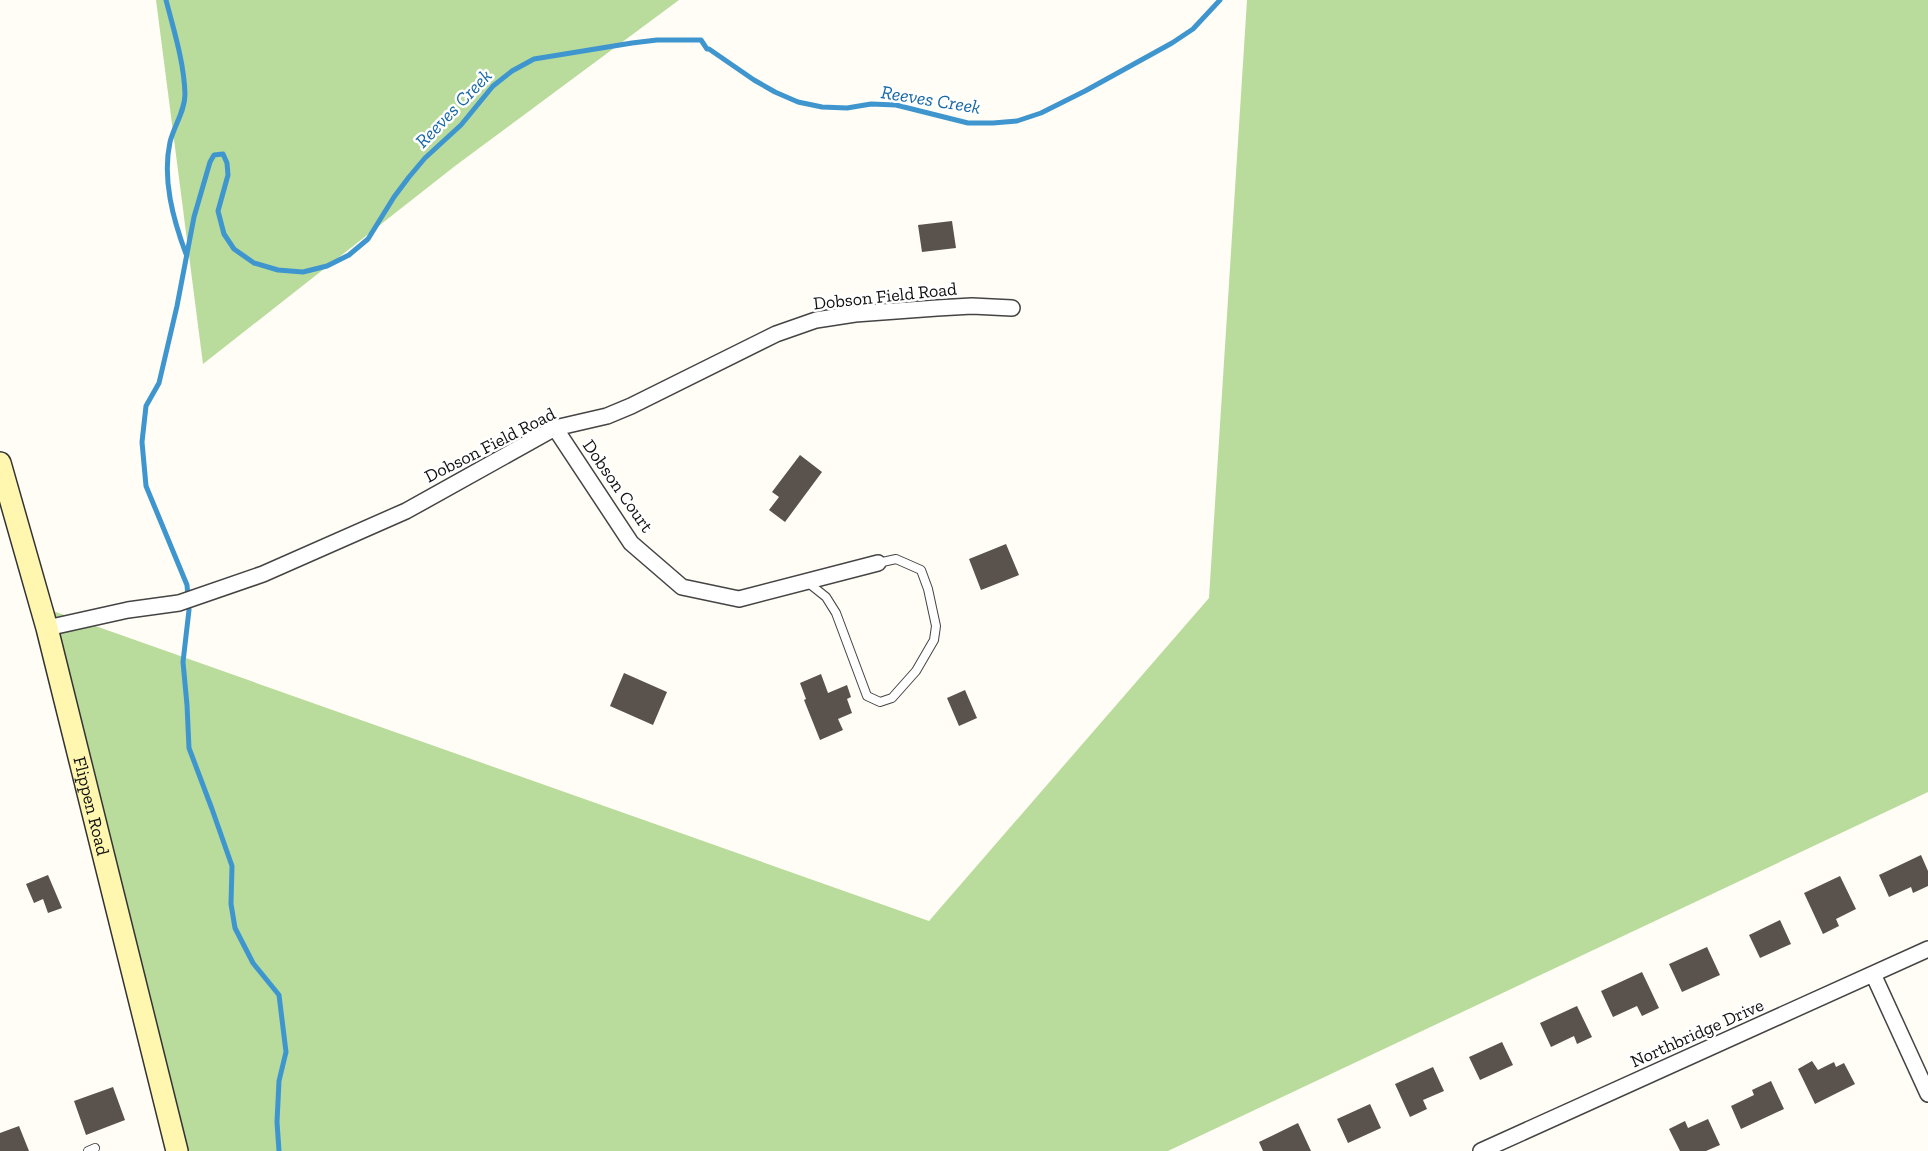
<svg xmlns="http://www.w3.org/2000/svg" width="1928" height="1151" font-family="'Zilla Slab',serif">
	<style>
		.forest { fill: #b9dc9c }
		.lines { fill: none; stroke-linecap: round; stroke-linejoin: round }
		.stream { stroke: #3f96cf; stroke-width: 5 }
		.building { fill: #5a524d }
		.lane-casing { stroke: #444; stroke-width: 10 }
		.street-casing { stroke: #444; stroke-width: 18 }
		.secondary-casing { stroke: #333; stroke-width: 24 }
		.lane { stroke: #fff; stroke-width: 8 }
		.street { stroke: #fff; stroke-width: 15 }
		.secondary { stroke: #fff6b0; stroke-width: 21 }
		.labels { text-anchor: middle; stroke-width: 5; stroke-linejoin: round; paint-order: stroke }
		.street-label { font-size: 18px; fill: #111; stroke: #fff }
		.water-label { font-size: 19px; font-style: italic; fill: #1768a6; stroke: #fff }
	</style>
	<rect width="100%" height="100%" fill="#fffdf5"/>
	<!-- forest -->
	<path class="forest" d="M156,0H679L455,166L203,364Z
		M1247,0H1928V792L1168,1151H183L36,605L929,921L1209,598Z"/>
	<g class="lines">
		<!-- stream -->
		<path class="stream" d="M166,0C174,31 184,62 185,94C185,111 174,126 170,142C162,179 173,219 186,254
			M279,1151L277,1122L279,1081L286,1052L279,995L253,963L235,928L231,904L232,866L212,809L189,748L187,705L183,662L189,610L187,585L146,486L142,442L146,406L159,383L177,306L194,217L210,162L214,155L223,154L227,163L228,175L218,211L224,234L234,249L254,263L278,270L303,272L327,266L349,255L368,239L394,197L409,177L425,158L461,125L493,86L512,71L534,59L632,43L657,40H701L707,49H709L754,80L775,92L798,102L822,107L847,108L871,104L896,105L968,123H993L1017,121L1041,113L1085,91L1172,43L1193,29L1220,0"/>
	</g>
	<!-- building -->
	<path class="building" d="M952,221L956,248L922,252L918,225Z
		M800,455L822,472L785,522L769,510L779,497L772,492Z
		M1006,544L1019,575L981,590L969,559Z
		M624,673L667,692L653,725L610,706Z
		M821,674L828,693L847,685L851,697L847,699L852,713L838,719L843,730L820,740L804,700L806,699L800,683Z
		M965,690L977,718L959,726L947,698Z
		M1921,855L1928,871V886L1913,893L1911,887L1889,897L1879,875Z
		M48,875L62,908L48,913L43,899L34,903L26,884Z
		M1840,876L1856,909L1836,919L1839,926L1823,934L1804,893Z
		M1780,920L1791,944L1760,958L1749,935Z
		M1707,947L1720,975L1682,992L1669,964Z
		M1642,972L1659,1008L1642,1016L1637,1006L1613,1017L1601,991Z
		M1577,1006L1592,1037L1577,1044L1574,1036L1551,1047L1540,1023Z
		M1502,1042L1513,1065L1480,1080L1469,1057Z
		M1812,1061L1818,1070L1834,1062L1836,1067L1844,1063L1855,1084L1815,1104L1798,1069Z
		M1433,1067L1444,1091L1423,1100L1427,1109L1410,1117L1395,1084Z
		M1771,1081L1784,1109L1741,1129L1731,1106L1754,1095L1752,1090Z
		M113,1087L125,1120L86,1135L74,1101Z
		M1370,1104L1381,1128L1348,1143L1337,1119Z
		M1708,1119L1720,1145L1706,1151H1680L1669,1129L1685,1121L1688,1128Z
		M1298,1123L1311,1151H1263L1259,1142Z
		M19,1126L29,1151H0V1133Z"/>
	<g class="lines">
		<defs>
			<path id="lane" d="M806,581L826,597L836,613L867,696L880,702L892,698L916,671L934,640L936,626L928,589L921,570L896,559L878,563
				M88,1151L95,1148"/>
			<path id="street" d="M555,428L631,543L682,587L739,599L878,563
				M47,628L128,610L179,603L263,574L406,511L555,428L607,416L631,406L776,334L816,320L855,314L937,308L972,306L1012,308
				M1873,974L1928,1094
				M1481,1151L1928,949"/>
			<g id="secondary">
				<path id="s1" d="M0,463L47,628L177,1151"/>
			</g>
		</defs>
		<!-- lane casing -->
		<use href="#lane" class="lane-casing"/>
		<!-- street casing -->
		<use href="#street" class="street-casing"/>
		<!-- secondary casing -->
		<use href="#secondary" class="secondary-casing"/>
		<!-- lane -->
		<use href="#lane" class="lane"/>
		<!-- street -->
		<use href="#street" class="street"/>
		<!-- secondary -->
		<use href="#secondary" class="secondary"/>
	</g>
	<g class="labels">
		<!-- street labels -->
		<g class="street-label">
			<text transform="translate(885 296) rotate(-6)" y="6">Dobson Field Road</text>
			<text transform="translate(490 445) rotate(-27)" y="6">Dobson Field Road</text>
			<text transform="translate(618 486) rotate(55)" y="6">Dobson Court</text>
			<text dy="6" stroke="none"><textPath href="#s1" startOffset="355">Flippen Road</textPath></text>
			<text transform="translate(1697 1033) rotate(-24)" y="6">Northbridge Drive</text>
		</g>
		<!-- water labels -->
		<g class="water-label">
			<text transform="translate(931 99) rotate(9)" y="7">Reeves Creek</text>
			<text transform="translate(453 108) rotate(-46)" y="7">Reeves Creek</text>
		</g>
	</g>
</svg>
